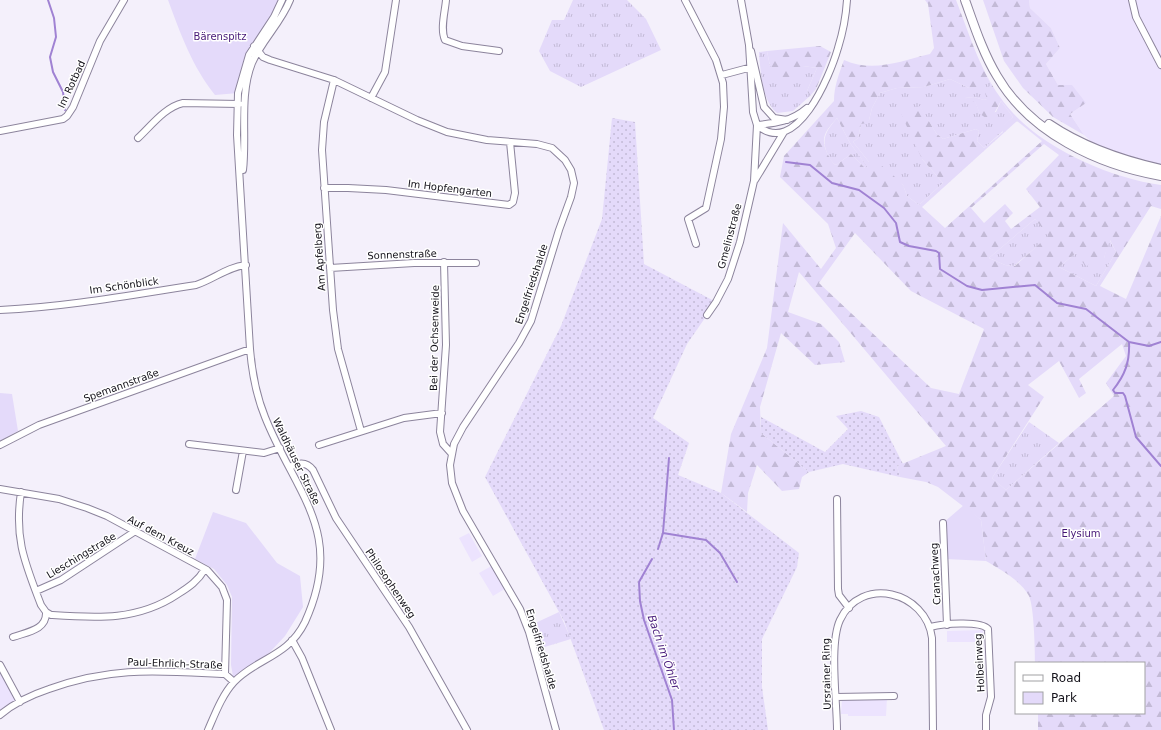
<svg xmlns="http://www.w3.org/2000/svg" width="1161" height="730" font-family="'DejaVu Sans',sans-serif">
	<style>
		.built { fill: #ece3fe }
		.grass { fill: url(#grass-tufts) }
		.forest { fill: url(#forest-firs); fill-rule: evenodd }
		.park { fill: #e4dafa }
		.garden { fill: url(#garden-dots) }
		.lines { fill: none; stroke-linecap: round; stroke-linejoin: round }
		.stream { stroke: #a082d3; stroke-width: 2 }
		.minor-casing { stroke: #8c849c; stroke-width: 8 }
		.tertiary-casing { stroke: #8c849c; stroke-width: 10 }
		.minor { stroke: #fff; stroke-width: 6 }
		.tertiary { stroke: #fff; stroke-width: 8 }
		.labels { text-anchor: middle; stroke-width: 3; stroke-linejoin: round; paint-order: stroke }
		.park-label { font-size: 10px; fill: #451676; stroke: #fff }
		.street-label { font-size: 10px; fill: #15131b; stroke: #fff }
		.water-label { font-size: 11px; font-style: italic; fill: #4a1d7d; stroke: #fff }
	</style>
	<defs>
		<pattern id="grass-tufts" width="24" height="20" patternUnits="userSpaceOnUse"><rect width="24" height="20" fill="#e4dafa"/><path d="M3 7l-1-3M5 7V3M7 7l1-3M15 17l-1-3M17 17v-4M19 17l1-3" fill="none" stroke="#c3bad6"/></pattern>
		<pattern id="forest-firs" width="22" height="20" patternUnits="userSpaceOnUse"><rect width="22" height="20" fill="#e4dafa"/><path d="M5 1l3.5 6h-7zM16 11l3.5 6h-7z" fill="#c3bad6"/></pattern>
		<pattern id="garden-dots" width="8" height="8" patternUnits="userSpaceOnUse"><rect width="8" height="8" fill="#e4dafa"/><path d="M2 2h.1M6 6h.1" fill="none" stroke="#c3bad6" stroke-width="1.8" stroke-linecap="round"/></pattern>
	</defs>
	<rect width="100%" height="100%" fill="#f4f0fb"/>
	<!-- built -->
	<path class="built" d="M1029,0H1161V169L1104,153L1084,135L1070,114L1086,103L1058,85L1046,64L1060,48L1051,28L1030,8Z
		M469,533L482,556L472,562L459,538Z
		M495,564L508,587L493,596L479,573Z
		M983,630V642H947V631Z
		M0,662L21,700L0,714Z
		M887,698L886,716H848V714H841L842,699Z"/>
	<!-- grass -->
	<path class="grass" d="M573,0H627L646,19L661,50L581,87L550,71L539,51L552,20H564Z
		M767,51L770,66H803L817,68L807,91L810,96L793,111L777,113C762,101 761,73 759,55V52Z
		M987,77L991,84L987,99L984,100L974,97L965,98L975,101L980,114L996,112L1001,101L1013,117L1002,127L1003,131L984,148L977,141L979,131L976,129L943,139L936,133L920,107L922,159L943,183L919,205L907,196L903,185L869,162L853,142L858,138L861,124L869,120L872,108L880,93L897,88L924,87L950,79L969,88Z
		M837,118L850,143L869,169L865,168L851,154L836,165C832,163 830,159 828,155C820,139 827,130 837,118Z
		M1035,219L1049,236L1014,266L1005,265L989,258Z
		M1109,239L1116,252L1096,286L1059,267L1076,253L1096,258H1104Z
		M1029,422L1059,443L1006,490L992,478Z
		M559,612L571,639L538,649L531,625Z"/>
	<!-- forest -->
	<path class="forest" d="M925,0H956C969,33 979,68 1000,97C1032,144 1105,177 1161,185V209L1151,206L1100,286L1126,299L1161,216V730H1038V713H1144V663H1035C1035,649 1034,607 1029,596C1020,580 1001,570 986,561L981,520L938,487L926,482L900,477L897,466L946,446L799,272L788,312L821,324L839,342L845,362L815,365L781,333L760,407L761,433L809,472L802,477L799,489L782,491L757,465L748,493L747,512L721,493L731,434L767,348L783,223L821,269L836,248L828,224L780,177L784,156L834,101C834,86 839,74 844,60C873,73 901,61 930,54L934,48L928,4ZM987,77L991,84L985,93L987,99L984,100L974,97L964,98L975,102L980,114L986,118L992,117L1001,101L1013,117L1001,127L1003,132L984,148L977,141L979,131L976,129L943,139L936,133L920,106L901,114L922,159L943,183L919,205L907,196L903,185L894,176L875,160L869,162L853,142L858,138L861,124L867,123L869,120L872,108L880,93L897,88L924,87L950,79L969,88H976ZM837,118L850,143L868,168H865L851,154L836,165C832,163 831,159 828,155C819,137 826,131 837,118ZM1017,121L1042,141L945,228L922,207ZM1044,144L1059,155L1026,189L1040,207L1011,229L1005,221L1013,213L1005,204L984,223L971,208ZM1035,219L1048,236L1015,266L1005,265L989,258ZM855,233L911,291L984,329L959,394L931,388L819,283ZM1110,240L1116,252L1096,286L1059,267L1076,253L1086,267L1096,258H1104ZM1122,344L1126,356L1106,383L1114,396L1006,490L992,478L1044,397L1028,385L1059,361L1079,398L1086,393L1079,379Z
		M983,0H1029L1030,8L1051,28L1060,48L1046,64L1058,85H1072L1086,103L1070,114L1084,135L1053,117L1023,88L1004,61Z
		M820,46L831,52L816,89L810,96L807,91L817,68L803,66L795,82L781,83L770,66L767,51Z"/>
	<!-- park -->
	<path class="park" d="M168,0H282L254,46L238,93L215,95C192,66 181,35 168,0Z
		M0,393L12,394L18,431L0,441Z
		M964,505L981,520L986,561L946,559L943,523Z
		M213,512L246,523L277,563L300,576L303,607L285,636L257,666L234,682L231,665L232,597L227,585L214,569L195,559Z"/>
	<!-- garden -->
	<path class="garden" d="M612,118L635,122L644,264L716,302L687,344L653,418L689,443L678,475L721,493L799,553L797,567L762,639V687L768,730H604L564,621L485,477L561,326L602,219Z
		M861,411L879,417L903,464L897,466L900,477L843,464L809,472L761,433V417L825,452L848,429L836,416Z"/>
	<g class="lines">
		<!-- stream -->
		<path class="stream" d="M48,0L54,18L56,37L50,57L53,72L63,92L65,110
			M786,162L810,165L832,183L859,190L884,208L896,223L900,242L909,246L936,251L939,253L940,269L967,286L982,290L1035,285L1057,303L1086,309L1129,342C1130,362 1125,375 1113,390L1115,393H1123L1125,396L1136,437L1161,466
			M1129,342L1149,346L1161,342
			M663,533L706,540L720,553L737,582
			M658,549L663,533L669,458
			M652,559L639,582L640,601L644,620L672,700L674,730"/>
		<defs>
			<path id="minor" d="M446,0C445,12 440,29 445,40L462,46L499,51
				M685,0L716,60L723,83L724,107L721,139L706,208L688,219L696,244
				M1132,0L1136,17L1161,65
				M254,46L263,57L270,60L334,80L417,120L447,132L487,140L537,144L552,148L565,160L571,170L574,183L571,197L559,230L531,321L519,343L463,427L454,444L450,465L452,483L463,511L520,609L529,632L556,730
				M751,51L764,107L774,118L787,120
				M722,75L752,67
				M334,80L324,122L322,150L333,310L338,349L361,431
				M371,98L385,72L396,0
				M757,125C796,159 830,76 838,48C843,32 846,16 847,0
				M757,125C777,123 792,121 807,108
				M0,131L63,119L67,116L73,107L100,41L124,0
				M138,138C151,126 165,107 183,103L239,104
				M243,170C247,137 239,95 252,63C262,40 281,23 290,0
				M755,180L784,132
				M324,188H348L386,190L509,205L513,202L515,193L510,142
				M444,262L446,345L440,432L443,444L452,454
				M330,268L414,263H476
				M0,310C66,307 131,295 196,285C214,279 227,267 246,265
				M707,315L716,302L728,279L740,242L754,181L757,125L753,112L749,45L741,0
				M189,444L264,453L280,448
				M0,445L39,425L250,349
				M319,445L404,418L442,413
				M290,467C299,462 307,462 313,470L336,518L409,627L467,730
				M0,489L59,499L87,508L107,516L207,570L222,587L227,600L225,674
				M236,490L243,451
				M21,492C14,539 25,563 41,605L46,612L51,615C97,618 138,621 178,594C189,587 198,581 205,569
				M837,499L838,589L839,595L849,608
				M943,523L947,625
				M36,591L61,580L134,532
				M930,627C942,624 980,620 988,629L991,697L986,715V730
				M13,637C27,632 47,630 46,612
				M292,640L302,658L331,730
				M0,665L20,702
				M836,697L894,696
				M0,715C14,703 31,695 49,689C112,666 159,671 225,674L234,682
				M208,730C215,714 222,695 234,682C257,658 288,657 305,622C346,532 296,495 265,417C256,395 252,373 250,349L237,135L238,93L249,55L274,17L282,0
				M837,730C837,702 829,644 840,620C861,575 926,591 932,638L933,730"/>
			<path id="tertiary" d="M965,0C974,25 983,53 997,76C1030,133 1098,165 1161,176
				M1049,124C1083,147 1121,160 1161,169"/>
		</defs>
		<!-- minor casing -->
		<use href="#minor" class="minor-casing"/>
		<!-- tertiary casing -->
		<use href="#tertiary" class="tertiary-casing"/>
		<!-- minor -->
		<use href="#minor" class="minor"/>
		<!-- tertiary -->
		<use href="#tertiary" class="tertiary"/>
	</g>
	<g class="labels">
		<!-- park labels -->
		<g class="park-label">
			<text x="220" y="40">Bärenspitz</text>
			<text x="1081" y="537">Elysium</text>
		</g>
		<!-- street labels -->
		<g class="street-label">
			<text transform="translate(71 84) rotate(-65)" y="4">Im Rotbad</text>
			<text transform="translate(450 188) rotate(7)" y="4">Im Hopfengarten</text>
			<text transform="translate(729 236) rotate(-75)" y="4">Gmelinstraße</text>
			<text transform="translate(402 254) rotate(-2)" y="4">Sonnenstraße</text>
			<text transform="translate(319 257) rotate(-94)" y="4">Am Apfelberg</text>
			<text transform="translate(531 284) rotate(-72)" y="4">Engelfriedshalde</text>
			<text transform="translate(124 285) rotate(-8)" y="4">Im Schönblick</text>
			<text transform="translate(434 338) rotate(-89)" y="4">Bei der Ochsenweide</text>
			<text transform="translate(121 385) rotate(-20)" y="4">Spemannstraße</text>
			<text transform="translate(297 461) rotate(64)" y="4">Waldhäuser Straße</text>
			<text transform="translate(161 535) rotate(28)" y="4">Auf dem Kreuz</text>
			<text transform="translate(81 555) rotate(-31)" y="4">Lieschingstraße</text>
			<text transform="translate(935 574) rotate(-93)" y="4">Cranachweg</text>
			<text transform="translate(391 583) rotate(56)" y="4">Philosophenweg</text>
			<text transform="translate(542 649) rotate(73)" y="4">Engelfriedshalde</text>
			<text transform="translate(175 663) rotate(2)" y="4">Paul-Ehrlich-Straße</text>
			<text transform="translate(979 663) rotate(-93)" y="4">Holbeinweg</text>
			<text transform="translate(826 674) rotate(-91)" y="4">Ursrainer Ring</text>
		</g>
		<!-- water labels -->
		<g class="water-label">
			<text transform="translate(664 652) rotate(71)" y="4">Bach im Öhler</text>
		</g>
	</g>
	<!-- legend -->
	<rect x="1015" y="662" width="130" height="52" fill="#ffffff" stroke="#a1a1a4"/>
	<rect x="1023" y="675" width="20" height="6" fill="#ffffff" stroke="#a1a1a4"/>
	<text x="1051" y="682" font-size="12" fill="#15131b">Road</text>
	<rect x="1023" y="692" width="20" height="12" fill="#e4dafa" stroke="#a1a1a4"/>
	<text x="1051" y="702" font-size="12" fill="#15131b">Park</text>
</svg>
